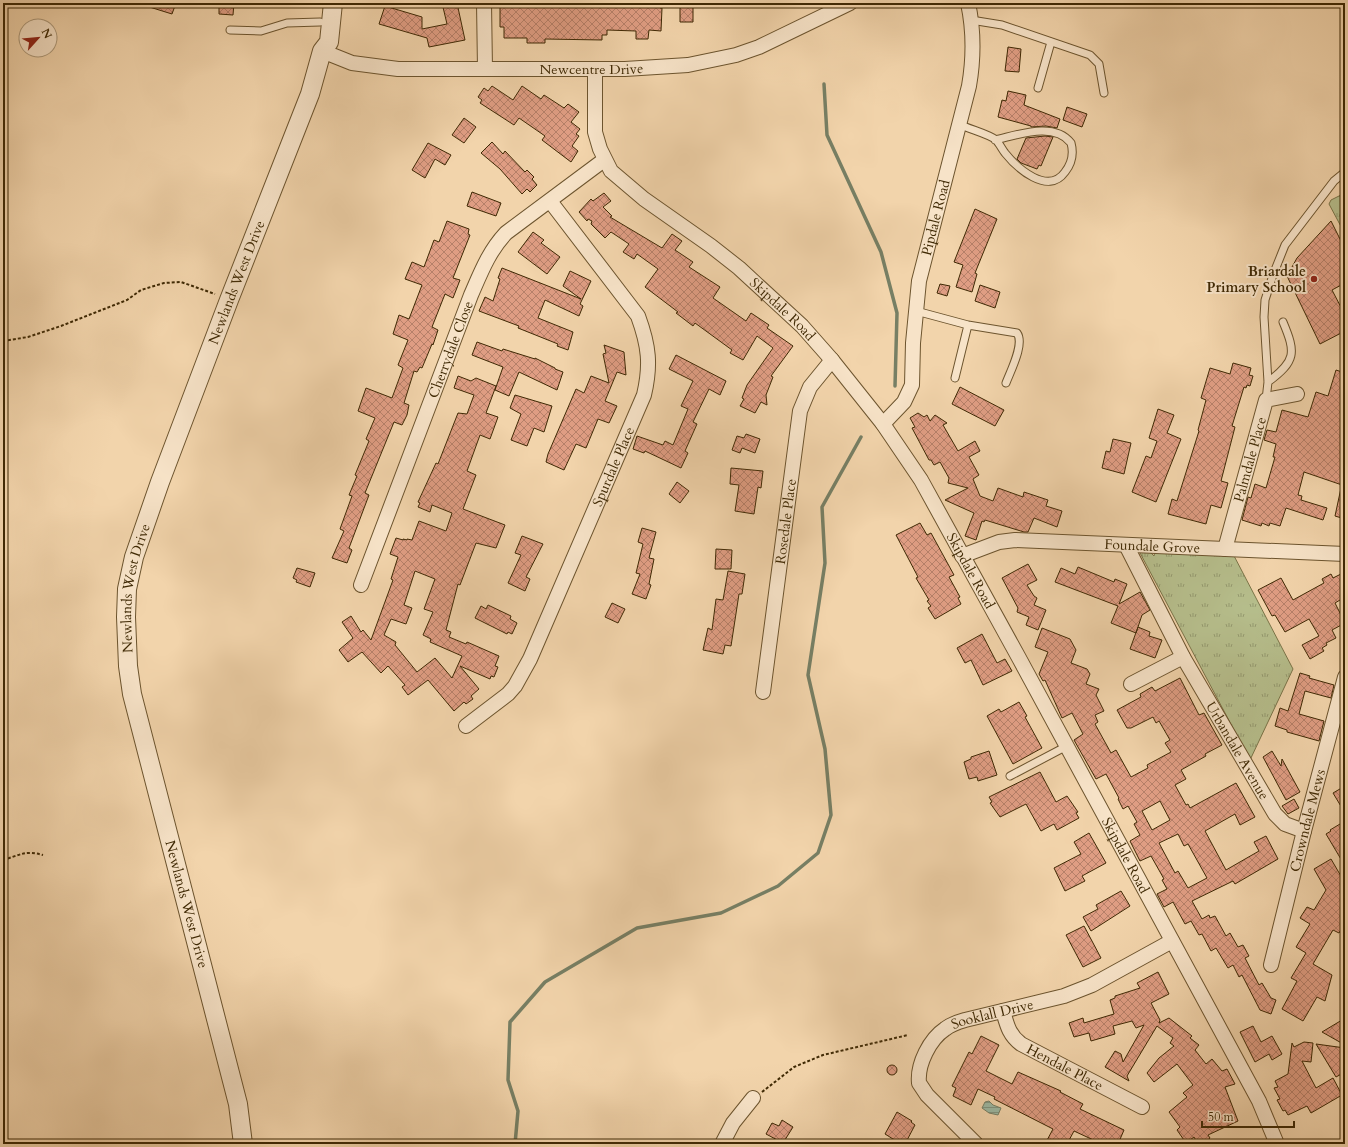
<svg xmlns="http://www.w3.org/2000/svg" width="1348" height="1147" font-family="Cardo,serif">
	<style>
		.park { fill: url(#park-tufts); stroke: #7a7448 }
		.water { fill: url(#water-rules); stroke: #777f64 }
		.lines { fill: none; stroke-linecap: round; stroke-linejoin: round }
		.stream { stroke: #777f64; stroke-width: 3.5 }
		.building { fill: url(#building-cross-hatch); stroke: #3f2904; fill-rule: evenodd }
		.service-casing { stroke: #6c542e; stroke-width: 9 }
		.minor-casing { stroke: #6c542e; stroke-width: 16 }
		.tertiary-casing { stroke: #6c542e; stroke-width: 20 }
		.path { stroke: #3f2904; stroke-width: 2; stroke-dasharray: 3 2; stroke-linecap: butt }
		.service { stroke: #f7e3c8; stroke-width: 7 }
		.minor { stroke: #f7e3c8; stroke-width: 14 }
		.tertiary { stroke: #f7e3c8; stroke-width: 18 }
		.poi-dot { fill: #8f2418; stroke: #f7e3c8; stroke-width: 1.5 }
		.labels { text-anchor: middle; stroke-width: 4; stroke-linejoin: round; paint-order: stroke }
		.street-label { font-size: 14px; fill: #3f2904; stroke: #f7e3c8 }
		.poi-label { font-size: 14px; font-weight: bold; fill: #3f2904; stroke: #f7e3c8; text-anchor: end }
	</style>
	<defs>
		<pattern id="park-tufts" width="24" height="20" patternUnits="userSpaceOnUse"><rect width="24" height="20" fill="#b6be8c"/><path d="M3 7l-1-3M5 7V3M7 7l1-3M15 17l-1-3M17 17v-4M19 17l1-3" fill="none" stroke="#959a70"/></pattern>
		<pattern id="water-rules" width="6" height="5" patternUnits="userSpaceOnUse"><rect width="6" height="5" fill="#9cb9a4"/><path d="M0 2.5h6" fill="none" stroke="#819683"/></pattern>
		<pattern id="building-cross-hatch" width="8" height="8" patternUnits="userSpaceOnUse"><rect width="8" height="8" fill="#df9d83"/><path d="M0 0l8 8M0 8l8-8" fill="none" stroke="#b68069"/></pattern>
	</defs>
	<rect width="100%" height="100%" fill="#f2d4ab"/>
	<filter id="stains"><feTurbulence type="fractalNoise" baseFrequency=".005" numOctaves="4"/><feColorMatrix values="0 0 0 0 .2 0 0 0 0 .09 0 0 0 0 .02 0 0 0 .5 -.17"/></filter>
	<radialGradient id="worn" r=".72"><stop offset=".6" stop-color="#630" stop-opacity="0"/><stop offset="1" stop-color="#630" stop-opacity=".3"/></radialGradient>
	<!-- park -->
	<path class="park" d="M1345,193V234L1329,204L1331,200Z
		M1156,547L1232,552L1293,669L1250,760L1139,551L1143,553L1147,549L1154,556Z"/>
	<!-- water -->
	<path class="water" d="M989,1101L993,1105L1001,1108L998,1115L989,1113L982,1108L985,1102Z"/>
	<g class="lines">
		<!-- stream -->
		<path class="stream" d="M824,84L827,135L881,252L897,313L895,386
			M515,1144L518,1111L508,1080L510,1022L545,982L637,928L721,913L778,886L818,853L831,815L825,749L808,675L825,563L822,507L861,437"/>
	</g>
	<!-- building -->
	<path class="building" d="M143,3H176L172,14L143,5Z
		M219,3H234L233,15L219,14Z
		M442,3H457L465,40L429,47L427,38L379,24L385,6L422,17V29L447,24Z
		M500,3H607L646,5V3H660V8H662L661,31L649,30L648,39H636V31L607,30V35H602V40L545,39V43H527V38H504V27H500Z
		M680,3H693V22H680Z
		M1008,47L1021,49L1019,72L1005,71Z
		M492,86L513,100L522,86L541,99L544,95L564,108L568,104L579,112L571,122L580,129L576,134L579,136L572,146L578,151L571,162L542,140L545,136L519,118L514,125L480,103L482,100L478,97L484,88L488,91Z
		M1008,91L1026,95L1024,105L1060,119L1057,128L1046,126L1031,127V126L998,117L1002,100L1006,101Z
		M1067,107L1087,114L1082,127L1063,120Z
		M464,118L476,127L464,143L452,135Z
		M1045,136L1053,137L1041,166L1039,165L1037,169L1021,163L1017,159L1026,138Z
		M492,142L503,154L505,151L525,172L527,170L534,177L532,179L537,185L530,192L527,189L522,194L500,169L481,153Z
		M428,143L451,155L445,165L435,159L425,178L412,170Z
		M472,192L501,203L496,216L467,206Z
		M604,193L611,201L603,207L612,216L610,217L662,248L672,234L682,241L675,250L693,262L689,267L720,287L713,298L746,321L751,313L769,325L767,328L793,346L771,376L773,377L766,395L767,405L761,402L755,413L740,406L744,399L742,398L747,385L773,348L757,336L743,360L730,353L732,350L695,323L693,326L676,313L678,312L645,287L658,269L637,254L634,259L623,252L629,244L611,232L605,238L591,224L592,221L588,219L587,221L579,212L591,199L593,201Z
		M975,209L997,219L975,273L977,274L972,292L956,287L963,265L954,262Z
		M447,221L469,229L468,234L470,235L453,278L460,280L453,298L445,294L432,327L438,330L433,345L432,344L422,368L420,367L417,372L414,371L404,403L409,405L407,415L402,425L394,422L365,493L369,495L349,548L352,550L347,563L332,558L344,531L340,529L352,496L349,495L357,476L355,475L369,441L366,439L375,418L358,411L366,388L392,398L403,368L398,365L408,340L393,334L399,315L409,319L422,285L405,279L412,262L424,267L434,240L439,242Z
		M1331,221L1345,249V283L1332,290L1345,315V331L1320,344L1287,276L1297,258Z
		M533,232L544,240L541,243L560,257L547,274L518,252Z
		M502,268L581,299L563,286L570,271L591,281L580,304L583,306L579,316L545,300L538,318L573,332L568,350L557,346L558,344L518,328L519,326L479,311L485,297L493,301L500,279L498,278Z
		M940,284L950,286L947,296L937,293Z
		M980,285L1000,292L995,308L975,301Z
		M477,342L502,351L503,349L535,359V358L555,368V369L563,372L557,390L519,372L509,396L495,390L503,367L472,355Z
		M604,345L624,352L626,375L617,372L605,401L617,406L609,423L598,419L586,448L576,444L564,470L546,462L548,454L576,389L584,393L591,376L609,383L603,354L606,353Z
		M676,355L726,381L720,395L709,389L693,422L697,424L685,451L688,453L681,468L645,451L644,453L633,449L637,436L663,445L665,441L673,445L688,409L681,406L693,381L669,369Z
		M1233,363L1251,368L1249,375L1253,376L1250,386L1247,385L1246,388L1244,387L1232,426L1235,427L1221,481L1228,483L1221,508L1211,505L1206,524L1168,514L1172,499L1177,501L1199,431L1198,430L1206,400L1201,398L1210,368L1230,374Z
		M1336,370L1345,373V486L1304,472L1298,495L1302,496L1301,500L1327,508L1323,520L1286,508L1280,526L1270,523L1269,526L1262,523L1261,526L1242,520L1248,497L1251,498L1255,484L1266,488L1275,457H1273L1276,444L1264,440L1267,430L1276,432L1282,410L1308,417L1316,392L1328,396Z
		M458,376L471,381L476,378L496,386L486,413L498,417L490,439L480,435L467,471L476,475L463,509L505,525L496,548L476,543L460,585L458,584L446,630L451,632L449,637L466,644L467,642L499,656L495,666L498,667L494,677L491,676L490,679L460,666L479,689L471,696L473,699L466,704L464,702L454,711L428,680L408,695L402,687L405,685L388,666L381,673L362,652L348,662L339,650L353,638L342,622L351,616L361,632L363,630L371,640L393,580L391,579L398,557L390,554L396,538L403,540V539L407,540V539L412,540L419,521L446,531L452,513L432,505L430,512L418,507L420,503L418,502L436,463L438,464L458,413L467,414L474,395L454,388ZM415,571L435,579L424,609L433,612L423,635L431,639L430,642L462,656L452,678L435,658L417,672L395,645L396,642L384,635L391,619L406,624L412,608L404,605Z
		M960,387L1004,410L995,426L952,404Z
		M515,395L552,406L544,432L534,428L527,446L511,440L521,414L510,408Z
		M1158,409L1174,415L1167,433L1181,439L1156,502L1132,492L1146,456L1151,458L1157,441L1149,438Z
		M918,413L924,417L927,415L930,421L935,415L947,423L943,425L958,451L975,441L980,451L969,457L979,475L973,479L980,496L993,501L998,488L1023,497L1024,492L1048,500L1046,506L1062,511L1057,527L1034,518L1028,532H1024L985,520L984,522L982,521L976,540L965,536L974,513L945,500L968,488L948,483L949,478L940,462L934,465L931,460H929L912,428L915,427L910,418Z
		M746,434L760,439L755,453L742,448L740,453L732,450L737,436L744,438Z
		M1113,439L1131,443L1124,474L1102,468L1106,451L1110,452Z
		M731,468L763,471L761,488L758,487L754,514L735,511L739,485L730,484Z
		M677,482L689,491L680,503L669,494Z
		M1341,488L1345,489V519L1335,516Z
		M920,523L927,535L931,533L954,575L949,577L960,597L958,598L961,604L935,619L928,608L931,606L927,601L929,600L916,578L918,577L896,535Z
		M642,528L656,532L649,558L654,559L649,584L651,585L646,599L632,594L640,574L636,573L643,544L638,542Z
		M522,536L543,544L526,577L530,579L525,591L508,583L521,555L515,553Z
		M716,549L732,550L731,569H715Z
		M1028,564L1037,580L1027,585L1034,596L1037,598L1034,605L1046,610L1038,630L1026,625L1029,617L1017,612L1018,608L1002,578Z
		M1078,567L1114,582L1115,579L1127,584L1119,604L1140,592L1150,610L1142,615L1136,633L1111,623L1118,606L1055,582L1061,568L1075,574Z
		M297,568L315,573L310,587L296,582L297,580L293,578Z
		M728,571L745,574L742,594H739L731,646L725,645L723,654L703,650L708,628L712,630L716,599L723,600Z
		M1345,572V597L1335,603L1345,623L1332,630L1336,638L1326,643L1327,645L1322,648L1324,651L1310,659L1302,645L1319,636L1309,619L1285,632L1275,615L1272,616L1258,590L1281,578L1293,600L1324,583L1322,579L1331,574L1333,578Z
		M612,603L625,609L618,623L605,617Z
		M488,605L511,616L510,619L517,623L512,634L508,632L507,634L475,618L481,606L486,609Z
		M1138,627L1150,632L1149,636L1162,640L1155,658L1130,649Z
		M1042,628L1070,639L1076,650L1071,663L1087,669L1090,674L1086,684L1099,689L1096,695L1104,711L1095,715L1098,722L1095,724L1111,753L1116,750L1131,777L1148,768L1147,765L1171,752L1165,743L1170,740L1159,721L1156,723L1153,717L1131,728H1127L1117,710L1141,697L1140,694L1152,687L1155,691L1180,678L1199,715L1204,713L1222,745L1205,754L1206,756L1181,770L1186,779L1175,785L1186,805L1188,804L1190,808L1236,783L1255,817L1240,825L1235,814L1205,831L1226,870L1259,851L1254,842L1266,836L1278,859L1235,884L1233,881L1192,901L1202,919L1209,915L1210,918L1215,916L1226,936L1230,933L1238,947L1243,945L1249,956L1245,958L1259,985L1262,983L1271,998L1276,1000L1271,1014L1260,1010L1242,975L1239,977L1233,965L1228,968L1216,948L1211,951L1202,934L1199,935L1191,921L1185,924L1173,902L1164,907L1157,894L1167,889L1162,880L1164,879L1151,856L1140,861L1130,841L1140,835L1134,824L1137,822L1128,806L1123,809L1118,799L1119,798L1106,774L1096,779L1074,740L1083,734L1072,713L1062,718L1045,680L1043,681L1039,674L1048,652L1035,647ZM1160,801L1170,820L1152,830L1142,811ZM1178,834L1184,846L1188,844L1207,878L1188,888L1178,871L1175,873L1159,843Z
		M982,634L997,663L1005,659L1012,671L983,685L971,660L965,663L957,648Z
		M1300,673L1310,676L1309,678L1334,685L1331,698L1305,691L1299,714L1324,721L1319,741L1287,732V730L1275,726L1280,708L1288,711Z
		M1019,702L1027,716L1025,717L1042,748L1013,764L987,716L999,709L1001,712Z
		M989,751L997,775L978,781L977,777L969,779L964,762L971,759V757Z
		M1272,751L1281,766L1282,759L1300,792L1286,800L1263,757Z
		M1040,772L1056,802L1067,796L1078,812L1076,813L1079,818L1057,830L1054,824L1041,831L1026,804L1000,817L990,803L992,802L989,797Z
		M1345,786V813L1333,793Z
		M1294,799L1299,808L1288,814L1282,806Z
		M1345,821V866L1326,834L1331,831L1330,830Z
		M1089,833L1106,863L1082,876L1085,881L1065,891L1054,868L1081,854L1074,842Z
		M1331,859L1345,883V923L1339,933L1333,930L1313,964L1332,975L1325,1001L1317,997L1303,1021L1282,1009L1297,981L1291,978L1306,953L1296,947L1310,924L1300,918L1307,907L1314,910L1326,890L1314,869Z
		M1121,891L1130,906L1091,931L1083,917L1098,909L1096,905Z
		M1084,926L1101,958L1083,967L1066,935Z
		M1158,972L1169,994L1151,1003L1160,1020L1159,1023L1169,1018L1192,1036L1190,1038L1199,1045L1195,1050L1206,1064L1212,1059L1222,1071L1227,1069L1235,1084L1225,1087L1238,1121L1208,1135L1210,1138L1203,1144H1198L1194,1137L1186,1143L1177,1130L1180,1127L1169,1112L1187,1097L1183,1093L1193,1085L1177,1064L1154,1082L1147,1073L1159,1058L1174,1046L1170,1043L1173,1038L1157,1026L1127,1076L1129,1081L1105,1067L1115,1051L1121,1054L1123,1062L1144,1025L1136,1028L1132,1021L1113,1026L1115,1034L1091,1041L1089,1033L1074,1037L1069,1023L1083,1018L1084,1023L1114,1014L1110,1000L1115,998V996L1140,988L1137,983Z
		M1342,1020L1345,1026V1045L1322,1032Z
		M1253,1026L1261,1042L1272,1036L1282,1054L1272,1060L1269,1054L1255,1062L1240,1032Z
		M981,1036L999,1045L986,1071L1012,1084L1018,1072L1061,1091L1060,1092L1083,1104L1080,1109L1124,1130L1118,1144H1102L1074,1131L1067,1144H1045L1053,1129L994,1099L995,1097L978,1089L971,1105L953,1096L956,1088L952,1086L969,1052L972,1054Z
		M1304,1042L1313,1043L1311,1062L1302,1061L1316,1088L1333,1078L1342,1095L1311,1113L1307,1106L1288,1115L1285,1110L1283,1111L1277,1100L1280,1099L1274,1088L1278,1087L1275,1081L1288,1074L1292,1043L1294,1047Z
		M1316,1044L1345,1048V1072L1336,1077Z
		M887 1070a5 5 0 1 1 10 0a5 5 0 1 1-10 0Z
		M897,1112L912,1121L911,1122L915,1125L905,1144H901L885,1134Z
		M782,1120L793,1127L783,1143L766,1134L772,1123L779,1126Z"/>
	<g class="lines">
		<defs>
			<path id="service" d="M971,20L1002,25L1090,55L1099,64L1104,93
				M230,30L261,31L287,23L320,22
				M1038,88L1051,42
				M959,124C968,129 989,134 996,140C999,143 1002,149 1005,153C1017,168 1048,196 1065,172C1072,163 1074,154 1071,143C1054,121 1018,135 995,140
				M916,311L968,325L1017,333C1025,344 1010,372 1006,383
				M955,378L968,325
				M1268,382C1296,361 1296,353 1283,322
				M1266,400L1268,382L1264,317L1265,300L1273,275L1285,245L1334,181L1345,172
				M1010,776L1067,746
				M1345,1015V1016"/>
			<g id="minor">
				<path d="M484,3L485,69"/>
				<path id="s1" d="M322,51L352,63L398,69H625L688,65L736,55L759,47L850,3"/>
				<path id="s2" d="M595,69V132L600,149L611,171L644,199L711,246L739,268L802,326L832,360L883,424L921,480L1019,658L1259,1101L1277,1144"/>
				<path id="s3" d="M883,424L904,402L912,385L913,343L919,281L969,86C974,57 974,31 968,3"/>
				<path id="s4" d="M1126,545L1183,657L1275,814L1285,824L1304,831"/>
				<path id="s5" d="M1225,549L1266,400L1297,394"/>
				<path id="s6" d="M962,556L999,542L1015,540L1345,554"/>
				<path id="s7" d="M361,585L471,295C481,272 489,251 506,233L604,160"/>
				<path d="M1131,684L1183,657"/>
				<path id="s8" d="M763,692L800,411L810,387L832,360"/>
				<path id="s9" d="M466,726L508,694L515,686L530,659L644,395C651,365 649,346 638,316L550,201"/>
				<path id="s10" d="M1271,965L1304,831L1345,677"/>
				<path id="s11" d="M1003,1011C1007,1025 1009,1035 1021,1044L1142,1107"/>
				<path d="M722,1144L733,1123L753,1098"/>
				<path id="s12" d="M976,1144L927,1095L919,1083C917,1064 930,1039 945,1029C951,1024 958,1022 965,1020L1064,996L1092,985L1172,941"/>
			</g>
			<g id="tertiary">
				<path id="s13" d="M243,1144L238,1104L132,694L128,666L126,617L127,589L134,557L160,482L229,300L310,94L322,51L329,42L333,3"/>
			</g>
		</defs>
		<!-- service casing -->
		<use href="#service" class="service-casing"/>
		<!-- minor casing -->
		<use href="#minor" class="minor-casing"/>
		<!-- tertiary casing -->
		<use href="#tertiary" class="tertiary-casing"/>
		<!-- path -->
		<path class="path" d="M3,341L28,337L61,326L127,300L141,290L164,283L181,282L215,294
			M3,860C20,855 25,850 43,855
			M762,1092L794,1067L823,1055L908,1035"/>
		<!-- service -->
		<use href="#service" class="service"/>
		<!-- minor -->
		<use href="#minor" class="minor"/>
		<!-- tertiary -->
		<use href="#tertiary" class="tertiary"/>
	</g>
	<!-- markers -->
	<circle class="poi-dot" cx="1314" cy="279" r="4"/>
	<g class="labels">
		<!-- street labels -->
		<g class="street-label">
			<text dy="5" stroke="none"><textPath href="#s1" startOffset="272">Newcentre Drive</textPath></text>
			<text dy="5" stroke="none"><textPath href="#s3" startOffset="219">Pipdale Road</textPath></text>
			<text dy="5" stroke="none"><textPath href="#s13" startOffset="895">Newlands West Drive</textPath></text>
			<text dy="5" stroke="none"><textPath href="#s2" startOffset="326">Skipdale Road</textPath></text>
			<text dy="5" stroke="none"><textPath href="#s7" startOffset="252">Cherrydale Close</textPath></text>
			<text dy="5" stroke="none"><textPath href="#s5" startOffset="93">Palmdale Place</textPath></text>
			<text dy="5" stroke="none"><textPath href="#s9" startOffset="304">Spurdale Place</textPath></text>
			<text dy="5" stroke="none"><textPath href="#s8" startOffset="172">Rosedale Place</textPath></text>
			<text dy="5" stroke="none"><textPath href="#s6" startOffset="193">Foundale Grove</textPath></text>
			<text dy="5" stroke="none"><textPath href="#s2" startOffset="650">Skipdale Road</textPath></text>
			<text dy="5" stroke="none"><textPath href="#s13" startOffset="571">Newlands West Drive</textPath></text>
			<text dy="5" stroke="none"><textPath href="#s4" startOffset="234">Urbandale Avenue</textPath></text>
			<text dy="5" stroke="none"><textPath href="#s10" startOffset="149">Crowndale Mews</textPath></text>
			<text dy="5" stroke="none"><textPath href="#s2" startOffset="974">Skipdale Road</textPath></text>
			<text transform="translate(187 904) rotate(75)" y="5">Newlands West Drive</text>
			<text dy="5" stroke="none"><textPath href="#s12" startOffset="196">Sooklall Drive</textPath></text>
			<text dy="5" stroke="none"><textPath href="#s11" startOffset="88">Hendale Place</textPath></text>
		</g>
		<!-- poi labels -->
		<g class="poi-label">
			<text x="1306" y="276">Briardale<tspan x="1306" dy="16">Primary School</tspan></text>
		</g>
	</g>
	<!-- margin -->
	<rect width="1348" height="1147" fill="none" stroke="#f2d4ab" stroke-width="16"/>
	<rect x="4" y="4" width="1340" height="1139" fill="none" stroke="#3f2904" stroke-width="2"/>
	<rect x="8" y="8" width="1332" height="1131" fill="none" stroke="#3f2904"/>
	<!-- north arrow -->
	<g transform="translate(38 38) rotate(63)"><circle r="19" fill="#f7e3c8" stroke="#ad997a"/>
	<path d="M0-3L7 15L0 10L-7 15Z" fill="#8f2418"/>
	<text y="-6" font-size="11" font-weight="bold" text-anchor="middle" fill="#3f2904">N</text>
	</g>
	<!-- scale -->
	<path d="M1202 1121v6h92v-6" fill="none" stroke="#3f2904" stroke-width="2"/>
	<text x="1208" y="1121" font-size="12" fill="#3f2904" stroke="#f7e3c8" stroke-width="3" paint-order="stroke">50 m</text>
	<rect width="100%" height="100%" filter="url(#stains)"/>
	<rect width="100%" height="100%" fill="url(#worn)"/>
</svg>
